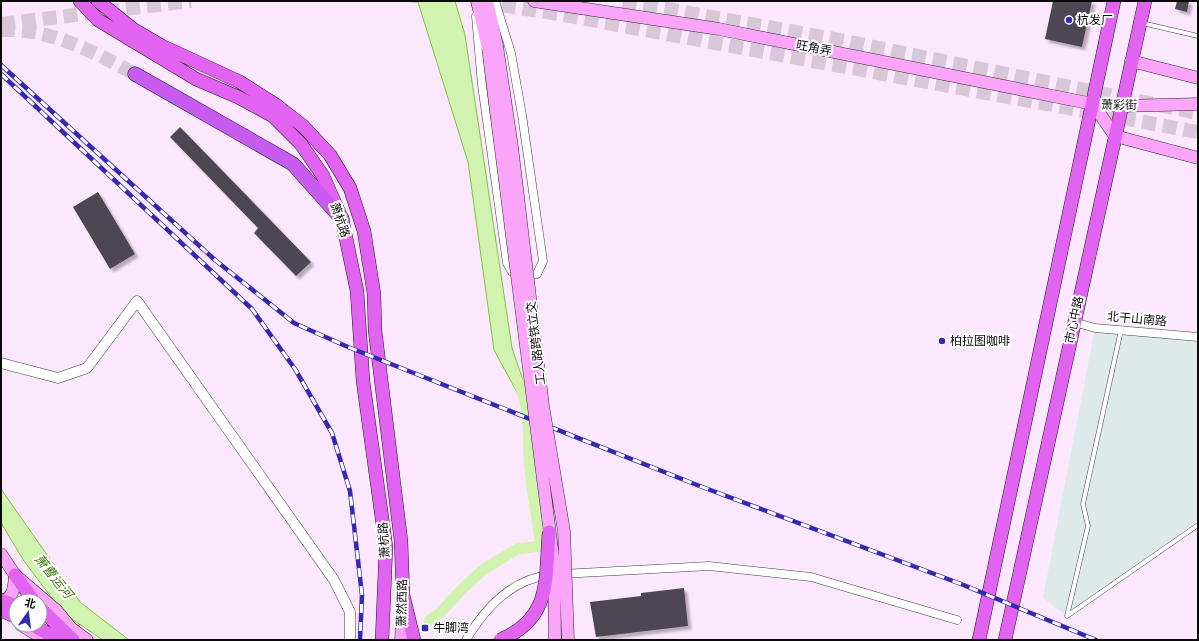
<svg xmlns="http://www.w3.org/2000/svg" width="1199" height="641" font-family="'Playfair Display','Noto Sans SC',serif">
	<style>
		.industrial { fill: #dee9e9 }
		.water { fill: #d1f3af; stroke: #7cc63a }
		.lines { fill: none; stroke-linecap: round; stroke-linejoin: round }
		.canal { stroke: #d1f3af; stroke-width: 11 }
		.building { fill: #4d4752; filter: url(#shadow) }
		.trunk-tunnel { stroke: #d8c7d9; stroke-width: 14; stroke-dasharray: 14 7; stroke-linecap: butt }
		.service-casing { stroke: #3d3d3d; stroke-width: 5 }
		.minor-casing { stroke: #3d3d3d; stroke-width: 9 }
		.tertiary-casing { stroke: #3d3d3d; stroke-width: 11 }
		.secondary-casing { stroke: #2c2c2c; stroke-width: 13 }
		.primary-casing { stroke: #1b1b1b; stroke-width: 14 }
		.trunk-casing { stroke: #1b1b1b; stroke-width: 15 }
		.service { stroke: #fff; stroke-width: 4 }
		.minor { stroke: #fff; stroke-width: 8 }
		.tertiary { stroke: #fff; stroke-width: 10 }
		.secondary { stroke: #fba5fa; stroke-width: 12 }
		.primary { stroke: #e263f2; stroke-width: 13 }
		.trunk { stroke: #c85cf0; stroke-width: 14 }
		.rail-casing { stroke: #3429b2; stroke-width: 4.5 }
		.rail { stroke: #fff; stroke-width: 3; stroke-dasharray: 9; stroke-linecap: butt }
		.secondary-bridge-casing { stroke: #2c2c2c; stroke-width: 13; stroke-linecap: butt }
		.primary-bridge-casing { stroke: #1b1b1b; stroke-width: 14; stroke-linecap: butt }
		.secondary-bridge { stroke: #fba5fa; stroke-width: 12 }
		.primary-bridge { stroke: #e263f2; stroke-width: 13 }
		.poi-dot { fill: #3429b2; stroke: #fff; stroke-width: 1.5 }
		.labels { text-anchor: middle; stroke-width: 4; stroke-linejoin: round; paint-order: stroke }
		.poi-label { font-size: 12px; fill: #0a0a0a; stroke: #fff; text-anchor: start }
		.street-label { font-size: 12px; fill: #0a0a0a; stroke: #fff }
		.water-label { font-size: 13px; font-style: italic; fill: #478019; stroke: #fff }
	</style>
	<defs>
		<filter id="shadow"><feDropShadow dx="3.5" dy="3.5" stdDeviation="1" flood-color="#0004"/></filter>
	</defs>
	<rect width="100%" height="100%" fill="#fce8fe"/>
	<!-- industrial -->
	<path class="industrial" d="M1095,328L1198,337V520L1067,616L1043,598Z"/>
	<!-- water -->
	<path class="water" d="M393,1H455L465,35L512,348L527,392L519,396L494,350L468,162L418,2Z
		M1,489L80,602L129,640H103L63,613L24,561L1,523Z"/>
	<g class="lines">
		<!-- canal -->
		<path class="canal" d="M429,621L440,613L462,589L484,569L517,549L541,546C537,517 531,487 529,458C528,432 530,404 517,380"/>
	</g>
	<!-- building -->
	<path class="building" d="M1053,1H1092L1082,47L1045,39Z
		M1177,1H1189L1187,12L1175,9Z
		M180,127L311,262L296,276L254,233L258,228L170,137Z
		M98,192L135,254L110,269L73,207Z
		M684,588L688,626L596,637L590,602L641,596V593Z"/>
	<g class="lines">
		<!-- trunk-tunnel -->
		<path class="trunk-tunnel" d="M623,1L840,40L1198,113
			M481,2L558,14L1198,132
			M1,24L191,1
			M1,30C50,28 94,52 135,74"/>
		<defs>
			<path id="service" d="M1142,23L1198,36
				M1121,330L1083,504L1088,526L1067,616L1198,525"/>
			<path id="minor" d="M476,16L482,85L507,263L512,272L526,276L537,274L543,261L522,115L511,53L495,1
				M1074,322L1095,328L1198,337
				M562,574L709,566L811,577L957,620
				M466,640C485,608 512,579 550,575"/>
			<path id="tertiary" d="M1,363L58,378L87,368L137,301L334,580L350,612V640"/>
			<path id="secondary" d="M477,1L488,48
				M487,1L497,46
				M534,1L719,29L1093,104L1121,106L1198,104
				M1131,61L1198,78
				M1093,104L1115,136L1198,158
				M1,554L15,575L56,610L71,628L87,640
				M1,603C14,597 14,588 15,575
				M21,625L46,640
				M401,640L403,601"/>
			<path id="primary" d="M80,1L98,20L196,79L238,97L273,116L301,144L323,176L342,219L357,291L363,381L386,547L382,640
				M98,1L133,29L162,46L240,82L276,105L303,126L330,155L350,188L364,231L374,294L375,330L401,541L403,595L414,640
				M15,575L34,601
				M1,600L16,606
				M40,608L73,640
				M1,610L16,617
				M33,625L59,640
				M979,640L1114,1
				M1005,640L1145,1"/>
			<path id="trunk" d="M135,74L293,164L342,219"/>
		</defs>
		<!-- service casing -->
		<use href="#service" class="service-casing"/>
		<!-- minor casing -->
		<use href="#minor" class="minor-casing"/>
		<!-- tertiary casing -->
		<use href="#tertiary" class="tertiary-casing"/>
		<!-- secondary casing -->
		<use href="#secondary" class="secondary-casing"/>
		<!-- primary casing -->
		<use href="#primary" class="primary-casing"/>
		<!-- trunk casing -->
		<use href="#trunk" class="trunk-casing"/>
		<!-- service -->
		<use href="#service" class="service"/>
		<!-- minor -->
		<use href="#minor" class="minor"/>
		<!-- tertiary -->
		<use href="#tertiary" class="tertiary"/>
		<!-- secondary -->
		<use href="#secondary" class="secondary"/>
		<!-- primary -->
		<use href="#primary" class="primary"/>
		<!-- trunk -->
		<use href="#trunk" class="trunk"/>
		<defs>
			<path id="rail" d="M1,65L215,260L294,323L348,347L697,485L961,584L1096,640
				M1,74L252,309L295,369L332,433L350,491L362,595L360,640"/>
		</defs>
		<!-- rail casing -->
		<use href="#rail" class="rail-casing"/>
		<!-- rail -->
		<use href="#rail" class="rail"/>
		<defs>
			<path id="secondary-bridge" d="M497,46L512,147L543,406L564,531L568,640
				M488,48L554,565L555,640"/>
			<path id="primary-bridge" d="M500,640C552,618 545,580 549,532"/>
		</defs>
		<!-- secondary-bridge casing -->
		<use href="#secondary-bridge" class="secondary-bridge-casing"/>
		<!-- primary-bridge casing -->
		<use href="#primary-bridge" class="primary-bridge-casing"/>
		<!-- secondary-bridge -->
		<use href="#secondary-bridge" class="secondary-bridge"/>
		<!-- primary-bridge -->
		<use href="#primary-bridge" class="primary-bridge"/>
	</g>
	<!-- markers -->
	<g class="poi-dot">
		<circle cx="1069" cy="20" r="4"/>
		<circle cx="942" cy="341" r="4"/>
		<rect x="421" y="624" width="8" height="8" rx="2"/>
	</g>
	<g class="labels">
		<!-- poi labels -->
		<g class="poi-label">
			<text x="1077" y="24">杭发厂</text>
			<text x="950" y="345">柏拉图咖啡</text>
			<text x="433" y="632">牛脚湾</text>
		</g>
		<!-- street labels -->
		<g class="street-label">
			<text transform="translate(814 48) rotate(11)" y="4">旺角弄</text>
			<text transform="translate(1119 105) rotate(1)" y="4">萧彩街</text>
			<text transform="translate(340 220) rotate(71)" y="4">萧杭路</text>
			<text transform="translate(1137 319) rotate(5)" y="4">北干山南路</text>
			<text transform="translate(1074 320) rotate(-78)" y="4">市心中路</text>
			<text transform="translate(536 343) rotate(-97)" y="4">工人路跨铁立交</text>
			<text transform="translate(384 540) rotate(-94)" y="4">萧杭路</text>
			<text transform="translate(402 603) rotate(-89)" y="4">萧然西路</text>
		</g>
		<!-- water labels -->
		<g class="water-label">
			<text transform="translate(54 576) rotate(51)" y="5">萧曹运河</text>
		</g>
	</g>
	<!-- border -->
	<rect width="1199" height="641" fill="none" stroke="#0a0a0a" stroke-width="4"/>
	<!-- north arrow -->
	<g transform="translate(28 613) rotate(14)"><circle r="19" fill="#ffffff" stroke="#9d9d9d"/>
	<path d="M0-3L7 15L0 10L-7 15Z" fill="#3429b2"/>
	<text y="-6" font-size="11" font-weight="bold" text-anchor="middle" fill="#0a0a0a">北</text>
	</g>
</svg>
